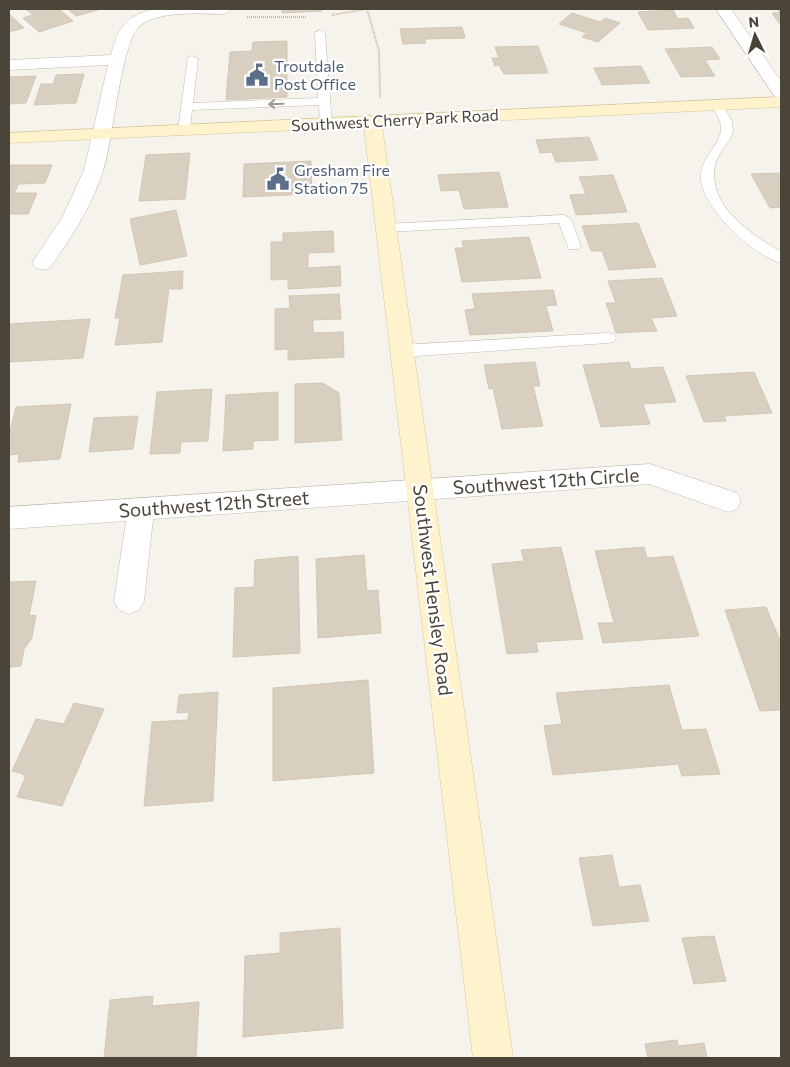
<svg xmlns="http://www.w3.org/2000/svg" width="790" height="1067" font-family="Commissioner,sans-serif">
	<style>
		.building { fill: #d8cfc1; stroke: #d3c7b4 }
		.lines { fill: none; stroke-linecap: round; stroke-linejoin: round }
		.lane-casing { stroke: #c2bbae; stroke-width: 1 }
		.street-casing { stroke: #c2bbae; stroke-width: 1 }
		.secondary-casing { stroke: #d6c79b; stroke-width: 1 }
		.path { stroke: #c4b79f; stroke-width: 2; stroke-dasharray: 1 1; stroke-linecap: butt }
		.lane { fill: #fff; fill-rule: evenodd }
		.street { fill: #fff; fill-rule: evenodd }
		.secondary { fill: #fff3cd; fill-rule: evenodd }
		.oneway { stroke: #9c9892 }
		.labels { text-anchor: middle; stroke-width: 4.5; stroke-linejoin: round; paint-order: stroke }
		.far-service-label { font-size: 16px; fill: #4e5e75; stroke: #fff; text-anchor: start }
		.far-street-label { font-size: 16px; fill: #4b4439; stroke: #fff }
		.street-label { font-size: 19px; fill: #4b4439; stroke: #fff }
	</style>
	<rect width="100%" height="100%" fill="#f6f3ec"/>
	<!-- building -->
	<path class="building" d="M26,9H59L73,21L39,32L23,18L33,15Z
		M68,9H101L76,16Z
		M282,9H321L322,11L282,13Z
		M777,9H781V23H779L772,13H780Z
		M673,10L678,19L688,18L694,28L648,30L638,12Z
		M572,13L600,22L605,18L620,23L598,42L582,37L587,33L559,24Z
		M9,14L24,28L9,32Z
		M462,27L465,38L425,39L426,43L403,44L400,29Z
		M287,41V97L226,100L230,52L252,51L253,42Z
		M538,46L548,73L504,74L499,65L495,66L492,58H499L495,47Z
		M712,47L720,59L705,60L715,76L681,77L665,49Z
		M641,66L650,83L602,85L594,68Z
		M84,74L76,103L34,105L41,84H53L56,75Z
		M36,76L26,103L9,104V77Z
		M589,137L598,160L556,162L552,152L540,153L536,140Z
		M190,153L185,199L139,201L146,155Z
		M311,161L312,194L243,197L244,164Z
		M11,165H52L45,183L19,184L14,193H37L28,214H9V170Z
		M499,172L508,207L464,209L459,190L441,191L438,175Z
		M781,173V207L770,208L751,174Z
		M613,175L627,212L576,215L570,195L586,194L579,177Z
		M176,210L187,256L140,265L130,219Z
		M638,223L656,267L609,270L602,251H591L582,226Z
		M333,231L334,252L308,253V268L340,266L341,286L288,289V279L271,280V242H283V233Z
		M529,237L541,278L462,282L455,248H464L462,241Z
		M183,271L182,289H169L162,342L115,345L120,318H115L123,275Z
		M662,278L677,316L651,318L657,331L616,333L606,303H616L608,281Z
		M553,290L557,305L546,306L553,331L470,335L465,310L475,309L472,294Z
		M339,294L341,319L313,320V333L343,332L344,357L288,360V349L275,350V309L290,308L289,296Z
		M90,319L83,358L9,362V324Z
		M535,362L540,386H533L543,426L502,429L493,388L489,389L484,365Z
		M629,362L631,369L663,367L676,402L643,404L650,424L601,427L583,365Z
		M754,372L772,413L724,416L726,421L704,422L686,376Z
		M323,383L339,393L342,440L295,443V384Z
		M212,389L208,441L181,442L180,453L150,454L157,392Z
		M278,392V440L253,441V449L223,451L226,395Z
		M71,404L60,459L18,462L19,454L9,455V435L16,407Z
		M138,416L133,449L89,452L94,418Z
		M561,547L583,639L536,642L538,652L507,654L492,564L524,561L521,550Z
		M644,547L647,558L673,556L699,636L603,643L598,623H614L595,551Z
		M364,555L367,591L378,590L381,633L318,638L316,559Z
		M298,556L300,653L233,657L235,588L254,587L255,560Z
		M36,581L29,616L36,615L32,638L24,649L21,666L10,667L9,669V582Z
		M766,607L781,643V710L760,711L725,610Z
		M368,680L374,773L273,781V688Z
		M669,685L682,730L706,729L720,774L682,776L678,764L553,775L544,726L562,724L556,693Z
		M218,692L213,801L144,806L152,722L188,720L189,712L177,713L179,695Z
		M74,703L104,709L62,806L17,797L25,778L23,774L12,771L36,719L64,724Z
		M612,855L619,887L640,885L649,921L593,926L579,858Z
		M340,928L343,1028L243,1037L245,956L280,953V933Z
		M714,936L726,981L694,984L682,938Z
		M153,996L152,1006L199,1002L196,1058H104L110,1000Z
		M677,1040L678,1046L704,1043L707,1058H648L645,1044Z"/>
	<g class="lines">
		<defs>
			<path id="lane" d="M320,30L325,33L332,124L330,127H322L320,124L319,105L192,110L190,130L184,134L180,133L178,130L188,57L192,56L198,59L193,103L318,98L315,33Z
				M717,101L721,102L732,121L733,131C730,144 718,152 715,165C707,206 751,234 781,252V263C754,256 702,208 701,179C699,157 723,144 721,126C720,118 715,112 711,105Z
				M564,215L571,219L581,246L579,249H569L559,223L386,232L381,231L379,228L381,225L386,224Z
				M608,333L614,334L616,338L614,342L608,343L402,357L396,355L394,351L396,347L402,345Z"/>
			<path id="street" d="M155,9H232L229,12L224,14C201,14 156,10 139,27C121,43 113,142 103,171C92,206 71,238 50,268L43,270L36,268L32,263L62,218L84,170L108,65L9,70V60L111,55C118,28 126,15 155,9Z
				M716,9H731L781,81V98L775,97Z
				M650,464L737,493L741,501L737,509L728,512L649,484L153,519L144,601L139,610L129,614L119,610L114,601L126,521L9,529V507Z"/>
			<path id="secondary" d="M781,97V107L382,126L513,1058H473L364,127L9,143V133Z"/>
		</defs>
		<!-- lane casing -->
		<use href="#lane" class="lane-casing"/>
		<!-- street casing -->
		<use href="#street" class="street-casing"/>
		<!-- secondary casing -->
		<use href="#secondary" class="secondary-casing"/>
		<!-- path -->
		<path class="path" d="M367,9L379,51L380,98
			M332,15L366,9
			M247,17H306"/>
		<!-- lane -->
		<use href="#lane" class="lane"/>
		<!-- street -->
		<use href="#street" class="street"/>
		<!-- secondary -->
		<use href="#secondary" class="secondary"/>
	</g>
	<!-- one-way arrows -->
	<defs><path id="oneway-shaft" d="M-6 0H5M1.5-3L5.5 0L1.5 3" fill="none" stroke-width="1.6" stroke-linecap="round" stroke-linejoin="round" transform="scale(1.25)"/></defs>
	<use class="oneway" href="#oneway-shaft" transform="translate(276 104) rotate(178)"/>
	<!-- icons -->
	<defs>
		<symbol id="civic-bare" viewBox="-9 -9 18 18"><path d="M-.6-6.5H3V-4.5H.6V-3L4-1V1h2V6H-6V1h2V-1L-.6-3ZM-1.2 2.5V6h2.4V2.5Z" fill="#5c6f8a" stroke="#fff" stroke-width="2.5" paint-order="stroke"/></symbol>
	</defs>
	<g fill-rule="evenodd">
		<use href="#civic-bare" x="241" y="59" width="32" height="32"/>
		<use href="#civic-bare" x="262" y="163" width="32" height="32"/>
	</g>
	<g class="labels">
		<!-- far-service labels -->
		<g class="far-service-label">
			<text x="274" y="72">Troutdale<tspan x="274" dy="18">Post Office</tspan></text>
			<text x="294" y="176">Gresham Fire<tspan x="294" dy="18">Station 75</tspan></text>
		</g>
		<!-- far-street labels -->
		<g class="far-street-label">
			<text transform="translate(395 120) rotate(-3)" y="6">Southwest Cherry Park Road</text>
		</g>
		<!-- street labels -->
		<g class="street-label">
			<text transform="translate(546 481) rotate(-4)" y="7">Southwest 12th Circle</text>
			<text transform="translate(214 504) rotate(-4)" y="7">Southwest 12th Street</text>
			<text transform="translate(433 590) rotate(83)" y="7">Southwest Hensley Road</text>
		</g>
	</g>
	<!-- border -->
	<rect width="790" height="1067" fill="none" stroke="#4b4439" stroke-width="20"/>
	<!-- north arrow -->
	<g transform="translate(755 35) rotate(355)" stroke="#ffffff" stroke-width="4" paint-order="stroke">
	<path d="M0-4L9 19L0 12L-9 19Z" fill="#4b4439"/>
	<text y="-8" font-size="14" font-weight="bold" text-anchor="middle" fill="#4b4439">N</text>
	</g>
</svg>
